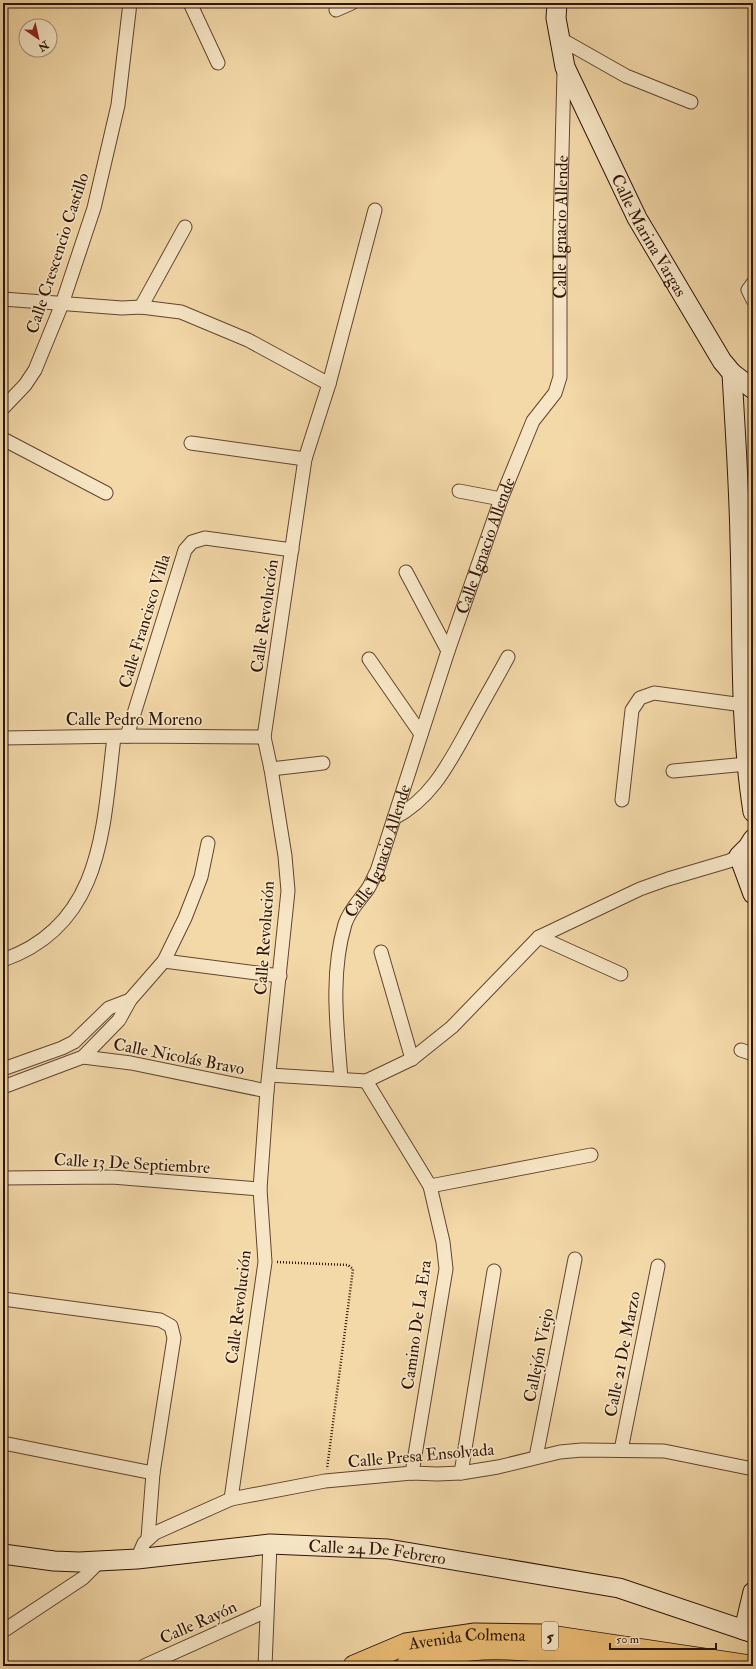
<svg xmlns="http://www.w3.org/2000/svg" width="756" height="1669" font-family="'IM FELL Double Pica',serif">
	<style>
		.lines { fill: none; stroke-linecap: round; stroke-linejoin: round }
		.street-casing { stroke: #60452f; stroke-width: 15 }
		.secondary-casing { stroke: #2f1407; stroke-width: 21 }
		.primary-casing { stroke: #2f1407; stroke-width: 23 }
		.path { stroke: #2f1407; stroke-width: 2.5; stroke-dasharray: 1 2; stroke-linecap: butt }
		.street { stroke: #f7e6c6; stroke-width: 13 }
		.secondary { stroke: #f7e6c6; stroke-width: 19 }
		.primary { stroke: #eabc74; stroke-width: 21 }
		.labels { text-anchor: middle; stroke-width: 3.5; stroke-linejoin: round; paint-order: stroke }
		.shield { fill: #f7e6c6; stroke: #6b5340; stroke-width: 1 }
		.shield-label { font-size: 16px; font-weight: bold; fill: #2f1407 }
		.street-label { font-size: 17px; fill: #2f1407; stroke: #f7e6c6 }
	</style>
	<rect width="100%" height="100%" fill="#f3d8a8"/>
	<filter id="stains"><feTurbulence type="fractalNoise" baseFrequency=".005" numOctaves="4"/><feColorMatrix values="0 0 0 0 .2 0 0 0 0 .09 0 0 0 0 .02 0 0 0 .5 -.17"/></filter>
	<radialGradient id="worn" r=".72"><stop offset=".6" stop-color="#630" stop-opacity="0"/><stop offset="1" stop-color="#630" stop-opacity=".3"/></radialGradient>
	<g class="lines">
		<defs>
			<g id="street">
				<path d="M190,3L218,63"/>
				<path d="M336,10L352,3"/>
				<path d="M559,38L626,76L691,102"/>
				<path d="M753,283L748,290L753,300"/>
				<path d="M3,299L122,308L141,307L181,312L248,340L329,384"/>
				<path d="M141,307L185,227"/>
				<path d="M3,408L25,385L35,370L62,304L94,208L118,105L130,3"/>
				<path d="M3,439L106,493"/>
				<path d="M191,443L305,459"/>
				<path d="M459,491L501,499"/>
				<path d="M406,572L448,651"/>
				<path d="M369,659L421,734"/>
				<path d="M127,736L185,550L192,542L205,538L292,550"/>
				<path d="M3,738L127,736L264,737"/>
				<path d="M271,769L323,763"/>
				<path d="M673,771L747,764"/>
				<path d="M622,800L632,710L640,698L654,693L743,705"/>
				<path d="M394,818C431,799 448,765 468,729C481,705 495,681 508,657"/>
				<path d="M539,937L621,974"/>
				<path d="M381,952L412,1059"/>
				<path d="M3,960C104,925 103,826 114,737"/>
				<path d="M164,961L280,976"/>
				<path d="M741,1050L753,1054"/>
				<path d="M83,1057L131,1063L267,1091"/>
				<path d="M3,1069L62,1048L74,1042L109,1008L130,1000"/>
				<path d="M270,1075L366,1081"/>
				<path id="s1" d="M341,1079C337,1027 330,974 345,924C349,911 359,901 367,890C371,885 373,878 377,871L448,651L501,499L533,421L555,393L560,377V232L564,71"/>
				<path d="M366,1081L412,1059L452,1027L539,937L640,889L668,879L729,861L739,856"/>
				<path d="M366,1081L430,1186L443,1242L446,1269L412,1473"/>
				<path d="M3,1087L83,1057L119,1020L130,1000L164,961L185,918L201,877L208,843"/>
				<path d="M3,1178L112,1177L260,1189"/>
				<path d="M430,1186L591,1155"/>
				<path d="M3,1299L160,1320L171,1326L174,1338L153,1473L148,1538"/>
				<path d="M3,1443L153,1473"/>
				<path d="M621,1450L658,1266"/>
				<path d="M536,1457L575,1259"/>
				<path d="M461,1473L494,1271"/>
				<path d="M231,1499L265,1262L260,1189L267,1091L288,891L285,856L271,769L264,737L305,459L329,384L375,210"/>
				<path d="M137,1559L144,1543L155,1533L231,1499L325,1481L412,1473L437,1474L461,1473L498,1467L560,1452L582,1450L664,1451L753,1469"/>
				<path d="M3,1631L83,1578L100,1561"/>
				<path d="M144,1666L266,1611"/>
				<path d="M265,1666L270,1544"/>
			</g>
			<g id="secondary">
				<path id="s2" d="M557,3L556,18L565,67L637,218L722,361L732,373L753,389"/>
				<path d="M732,373C735,429 739,484 740,540C743,630 739,722 753,812"/>
				<path d="M753,839L748,847L739,856L753,894"/>
				<path id="s3" d="M3,1554L54,1561L79,1562L137,1559L270,1544L388,1549L619,1588L753,1633"/>
				<path d="M744,1630L753,1592"/>
			</g>
			<g id="primary">
				<path id="s4" d="M354,1666L406,1644L475,1634L543,1635L750,1666"/>
				<path d="M406,1666C430,1657 457,1650 483,1649C535,1647 587,1658 638,1666"/>
			</g>
		</defs>
		<!-- street casing -->
		<use href="#street" class="street-casing"/>
		<!-- secondary casing -->
		<use href="#secondary" class="secondary-casing"/>
		<!-- primary casing -->
		<use href="#primary" class="primary-casing"/>
		<!-- path -->
		<path class="path" d="M277,1262L348,1265L353,1269L327,1469"/>
		<!-- street -->
		<use href="#street" class="street"/>
		<!-- secondary -->
		<use href="#secondary" class="secondary"/>
		<!-- primary -->
		<use href="#primary" class="primary"/>
	</g>
	<g class="labels">
		<!-- shield labels -->
		<rect class="shield" x="542" y="1622" width="16" height="28" rx="3"/>
		<g class="shield-label">
			<text x="550" y="1642">5</text>
		</g>
		<!-- street labels -->
		<g class="street-label">
			<text dy="6" stroke="none"><textPath href="#s1" startOffset="897">Calle Ignacio Allende</textPath></text>
			<text dy="6" stroke="none"><textPath href="#s2" startOffset="253">Calle Marina Vargas</textPath></text>
			<text transform="translate(57 253) rotate(-72)" y="6">Calle Crescencio Castillo</text>
			<text dy="6" stroke="none"><textPath href="#s1" startOffset="561">Calle Ignacio Allende</textPath></text>
			<text transform="translate(264 616) rotate(-82)" y="6">Calle Revolución</text>
			<text transform="translate(144 621) rotate(-73)" y="6">Calle Francisco Villa</text>
			<text x="134" y="725">Calle Pedro Moreno</text>
			<text dy="6" stroke="none"><textPath href="#s1" startOffset="237">Calle Ignacio Allende</textPath></text>
			<text transform="translate(264 938) rotate(-86)" y="6">Calle Revolución</text>
			<text transform="translate(179 1056) rotate(11)" y="6">Calle Nicolás Bravo</text>
			<text transform="translate(132 1163) rotate(3)" y="6">Calle 13 De Septiembre</text>
			<text transform="translate(238 1307) rotate(-83)" y="6">Calle Revolución</text>
			<text transform="translate(416 1325) rotate(-82)" y="6">Camino De La Era</text>
			<text transform="translate(622 1354) rotate(-79)" y="6">Calle 21 De Marzo</text>
			<text transform="translate(538 1355) rotate(-79)" y="6">Callejón Viejo</text>
			<text transform="translate(421 1455) rotate(-5)" y="6">Calle Presa Ensolvada</text>
			<text dy="6" stroke="none"><textPath href="#s3" startOffset="376">Calle 24 De Febrero</textPath></text>
			<text transform="translate(198 1622) rotate(-24)" y="6">Calle Rayón</text>
			<text dy="6" stroke="none"><textPath href="#s4" startOffset="118">Avenida Colmena</textPath></text>
		</g>
	</g>
	<!-- margin -->
	<rect width="756" height="1669" fill="none" stroke="#f3d8a8" stroke-width="16"/>
	<rect x="4" y="4" width="748" height="1661" fill="none" stroke="#2f1407" stroke-width="2"/>
	<rect x="8" y="8" width="740" height="1653" fill="none" stroke="#2f1407"/>
	<!-- north arrow -->
	<g transform="translate(38 38) rotate(146)"><circle r="19" fill="#f7e6c6" stroke="#a7927a"/>
	<path d="M0-3L7 15L0 10L-7 15Z" fill="#8f2418"/>
	<text y="-6" font-size="11" font-weight="bold" text-anchor="middle" fill="#2f1407">N</text>
	</g>
	<!-- scale -->
	<path d="M610 1643v6h106v-6" fill="none" stroke="#2f1407" stroke-width="2"/>
	<text x="616" y="1643" font-size="12" fill="#2f1407" stroke="#f7e6c6" stroke-width="3" paint-order="stroke">50 m</text>
	<rect width="100%" height="100%" filter="url(#stains)"/>
	<rect width="100%" height="100%" fill="url(#worn)"/>
</svg>
